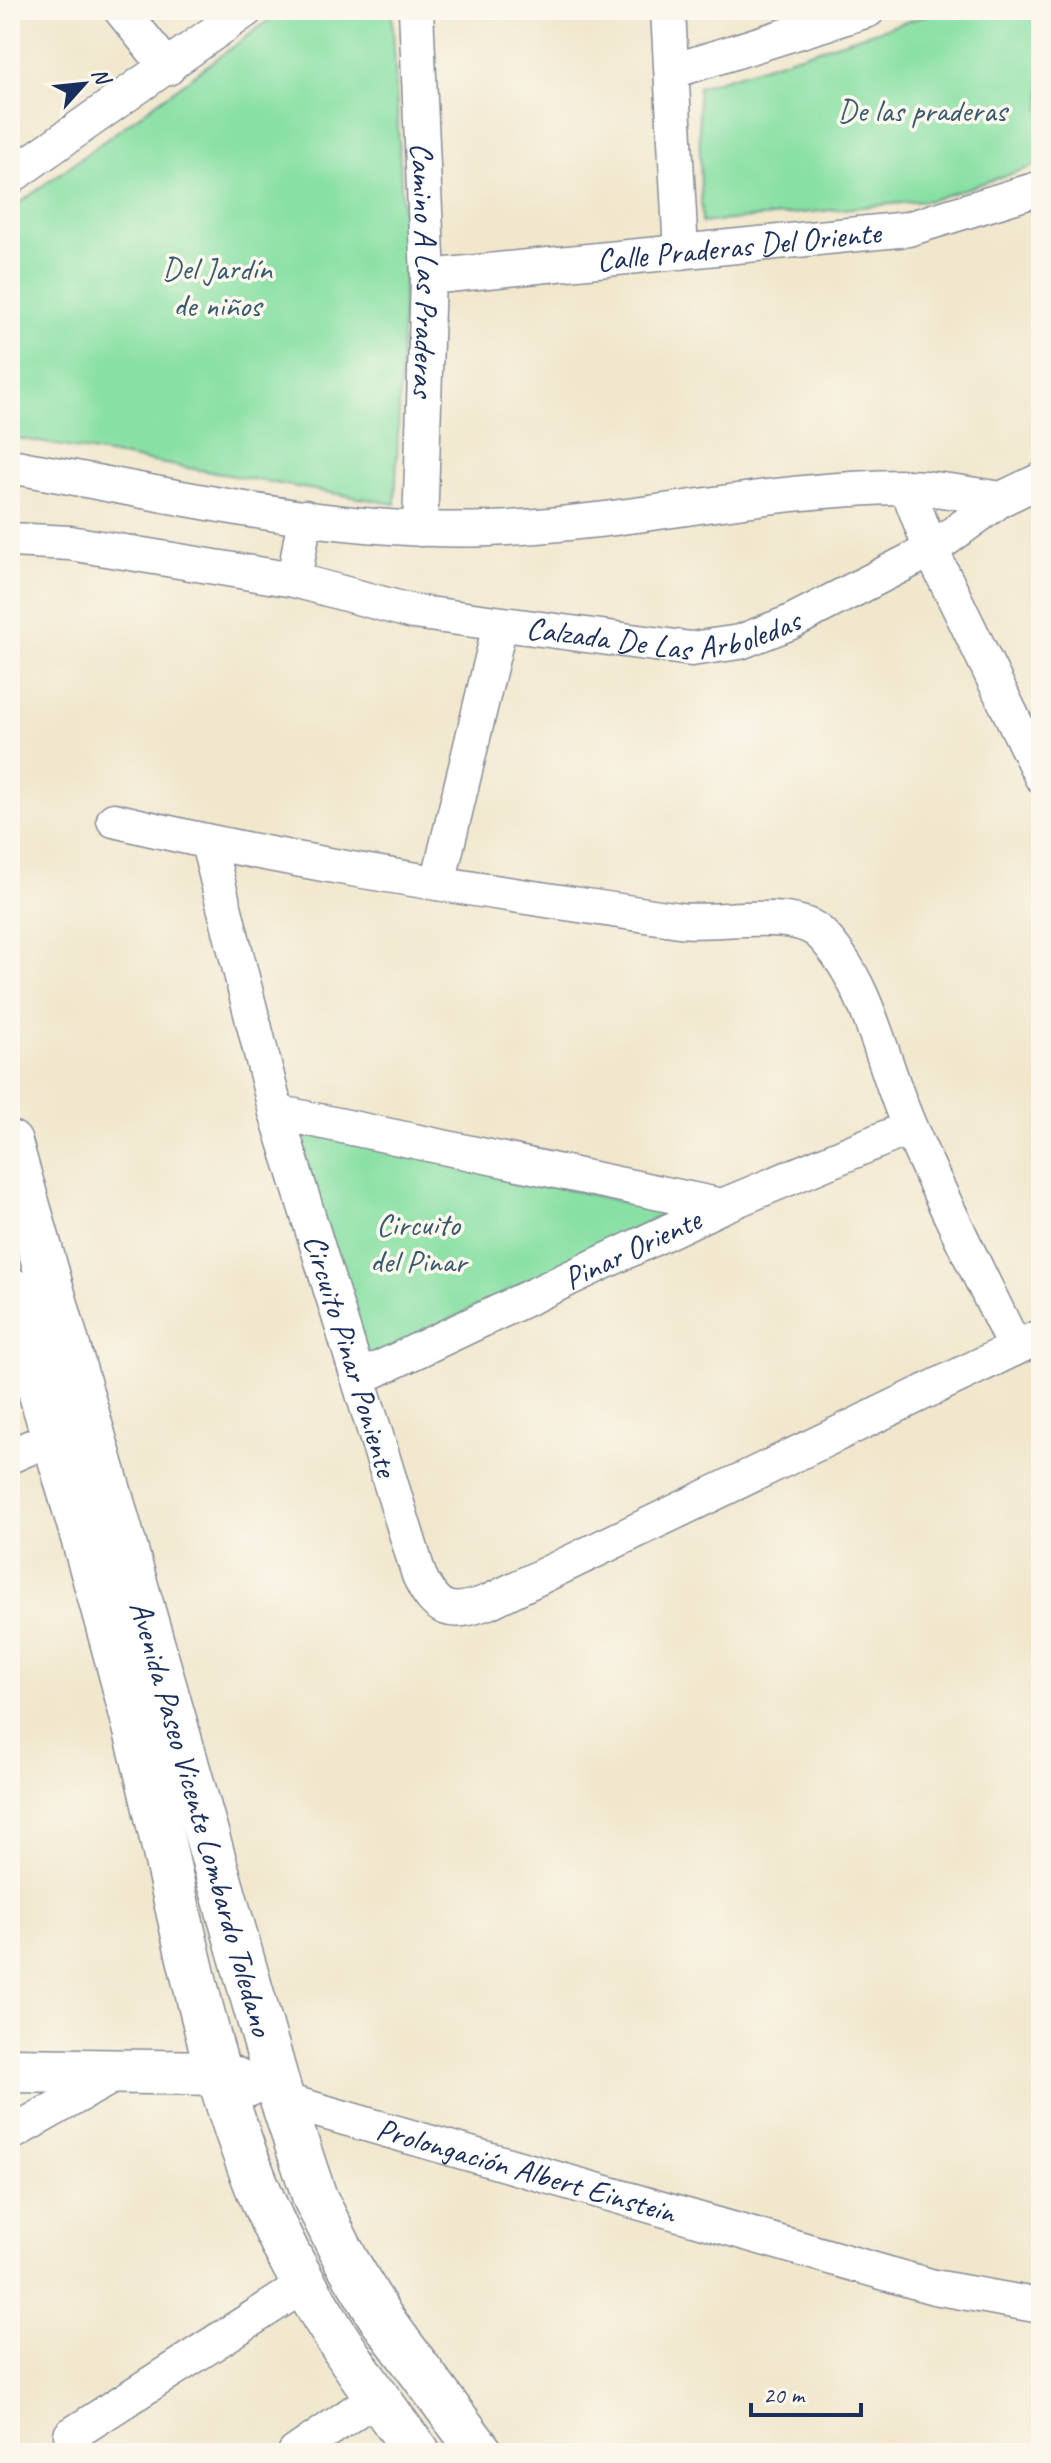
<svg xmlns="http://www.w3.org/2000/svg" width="1051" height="2463" font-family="Caveat,sans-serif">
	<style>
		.green { fill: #89e0a4; stroke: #528881; stroke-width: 2 }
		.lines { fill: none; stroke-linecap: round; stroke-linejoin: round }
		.minor-casing { stroke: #868b96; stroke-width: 37 }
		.secondary-casing { stroke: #868b96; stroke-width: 47 }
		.minor { stroke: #fff; stroke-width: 34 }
		.secondary { stroke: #fff; stroke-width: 44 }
		.labels { text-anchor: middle; stroke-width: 7; stroke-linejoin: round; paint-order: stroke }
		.park-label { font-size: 32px; fill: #365b70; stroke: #fbf7ec }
		.street-label { font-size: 32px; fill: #1b2f5e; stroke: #fbf7ec }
	</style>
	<rect width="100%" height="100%" fill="#fbf7ec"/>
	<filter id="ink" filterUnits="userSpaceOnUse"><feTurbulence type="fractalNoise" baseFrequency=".0125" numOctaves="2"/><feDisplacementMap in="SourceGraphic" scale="16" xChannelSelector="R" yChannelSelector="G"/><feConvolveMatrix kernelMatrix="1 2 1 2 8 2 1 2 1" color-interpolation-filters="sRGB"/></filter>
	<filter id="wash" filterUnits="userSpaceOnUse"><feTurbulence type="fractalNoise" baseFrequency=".006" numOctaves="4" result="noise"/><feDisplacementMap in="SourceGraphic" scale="32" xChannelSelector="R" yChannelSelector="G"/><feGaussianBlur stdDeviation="1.8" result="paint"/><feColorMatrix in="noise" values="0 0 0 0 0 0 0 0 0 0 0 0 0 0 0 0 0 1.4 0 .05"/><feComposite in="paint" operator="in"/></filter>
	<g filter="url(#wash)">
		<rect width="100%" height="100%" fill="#f1e7cd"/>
		<!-- green -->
		<path class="green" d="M283,10H392L405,261L395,504L10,437V210Z
			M944,10H1041V164L931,200L702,223L698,87Z
			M297,1128L668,1212L366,1361Z"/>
	</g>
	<g filter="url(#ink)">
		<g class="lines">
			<defs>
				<g id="minor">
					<path d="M121,10L168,68"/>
					<path id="s1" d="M416,10L428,277L420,529"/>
					<path d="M668,10L681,252"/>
					<path d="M673,71L868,10"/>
					<path d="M10,177L246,10"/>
					<path id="s2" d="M428,277L908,229L1041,188"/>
					<path d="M10,466C165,493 332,535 489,529C628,524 765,488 905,487C936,487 970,495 1001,499"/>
					<path d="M907,487L931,550L1041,776"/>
					<path id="s3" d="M10,540L70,543L294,580L413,612L691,649L740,642L789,623L931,550L1001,499L1041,480"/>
					<path d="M294,580L305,517"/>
					<path d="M114,820C300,866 490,891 679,920C716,925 794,907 821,934C871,985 882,1067 911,1130C944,1204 980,1276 1015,1348"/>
					<path id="s4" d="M208,843L276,1112L419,1575C436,1612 450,1616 488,1602L1041,1336"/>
					<path d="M438,883L500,625"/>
					<path d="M276,1112L722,1206"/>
					<path id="s5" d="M359,1378L722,1206L909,1128"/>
					<path d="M10,1456L54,1437"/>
					<path id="s6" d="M282,2100L934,2287L1041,2306"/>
					<path d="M10,2134L120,2072"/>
					<path d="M71,2435L306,2284"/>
					<path d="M295,2453L376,2397"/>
				</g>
				<g id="secondary">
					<path id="s7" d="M10,1143L282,2100L315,2198L346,2260L381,2318L481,2453"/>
					<path d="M10,1289C56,1445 103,1600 143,1758C180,1906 204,2062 264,2203C302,2292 360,2376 418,2453"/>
					<path d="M10,2070L220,2073L247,2085"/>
				</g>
			</defs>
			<!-- minor casing -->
			<use href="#minor" class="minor-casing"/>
			<!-- secondary casing -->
			<use href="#secondary" class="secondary-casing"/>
			<!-- minor -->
			<use href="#minor" class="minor"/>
			<!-- secondary -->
			<use href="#secondary" class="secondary"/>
		</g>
	</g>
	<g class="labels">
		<!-- park labels -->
		<g class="park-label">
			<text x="922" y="121">De las praderas</text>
			<text x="217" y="279">Del Jardín<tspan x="217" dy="37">de niños</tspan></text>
			<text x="418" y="1235">Circuito<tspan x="418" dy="37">del Pinar</tspan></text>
		</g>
		<!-- street labels -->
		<g class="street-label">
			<text dy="11" stroke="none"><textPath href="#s2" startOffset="312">Calle Praderas Del Oriente</textPath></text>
			<text dy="11" stroke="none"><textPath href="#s1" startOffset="260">Camino A Las Praderas</textPath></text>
			<text dy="11" stroke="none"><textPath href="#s3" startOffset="664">Calzada De Las Arboledas</textPath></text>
			<text dy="11" stroke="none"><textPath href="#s5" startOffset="302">Pinar Oriente</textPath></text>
			<text dy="11" stroke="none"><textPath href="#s4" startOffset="532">Circuito Pinar Poniente</textPath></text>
			<text dy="11" stroke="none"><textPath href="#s7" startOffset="702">Avenida Paseo Vicente Lombardo Toledano</textPath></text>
			<text dy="11" stroke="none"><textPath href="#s6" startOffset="254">Prolongación Albert Einstein</textPath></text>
		</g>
	</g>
	<!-- margin -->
	<rect width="1051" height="2463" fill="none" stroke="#fbf7ec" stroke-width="40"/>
	<!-- north arrow -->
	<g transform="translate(84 84) rotate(63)" stroke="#fbf7ec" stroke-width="6" paint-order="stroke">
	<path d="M0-6L14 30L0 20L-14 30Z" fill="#1b2f5e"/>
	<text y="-12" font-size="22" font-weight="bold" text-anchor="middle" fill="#1b2f5e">N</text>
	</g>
	<!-- scale -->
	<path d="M751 2403v12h110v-12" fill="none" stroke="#1b2f5e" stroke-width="4"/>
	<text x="763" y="2403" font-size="24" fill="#1b2f5e" stroke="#fbf7ec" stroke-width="6" paint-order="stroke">20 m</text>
</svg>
